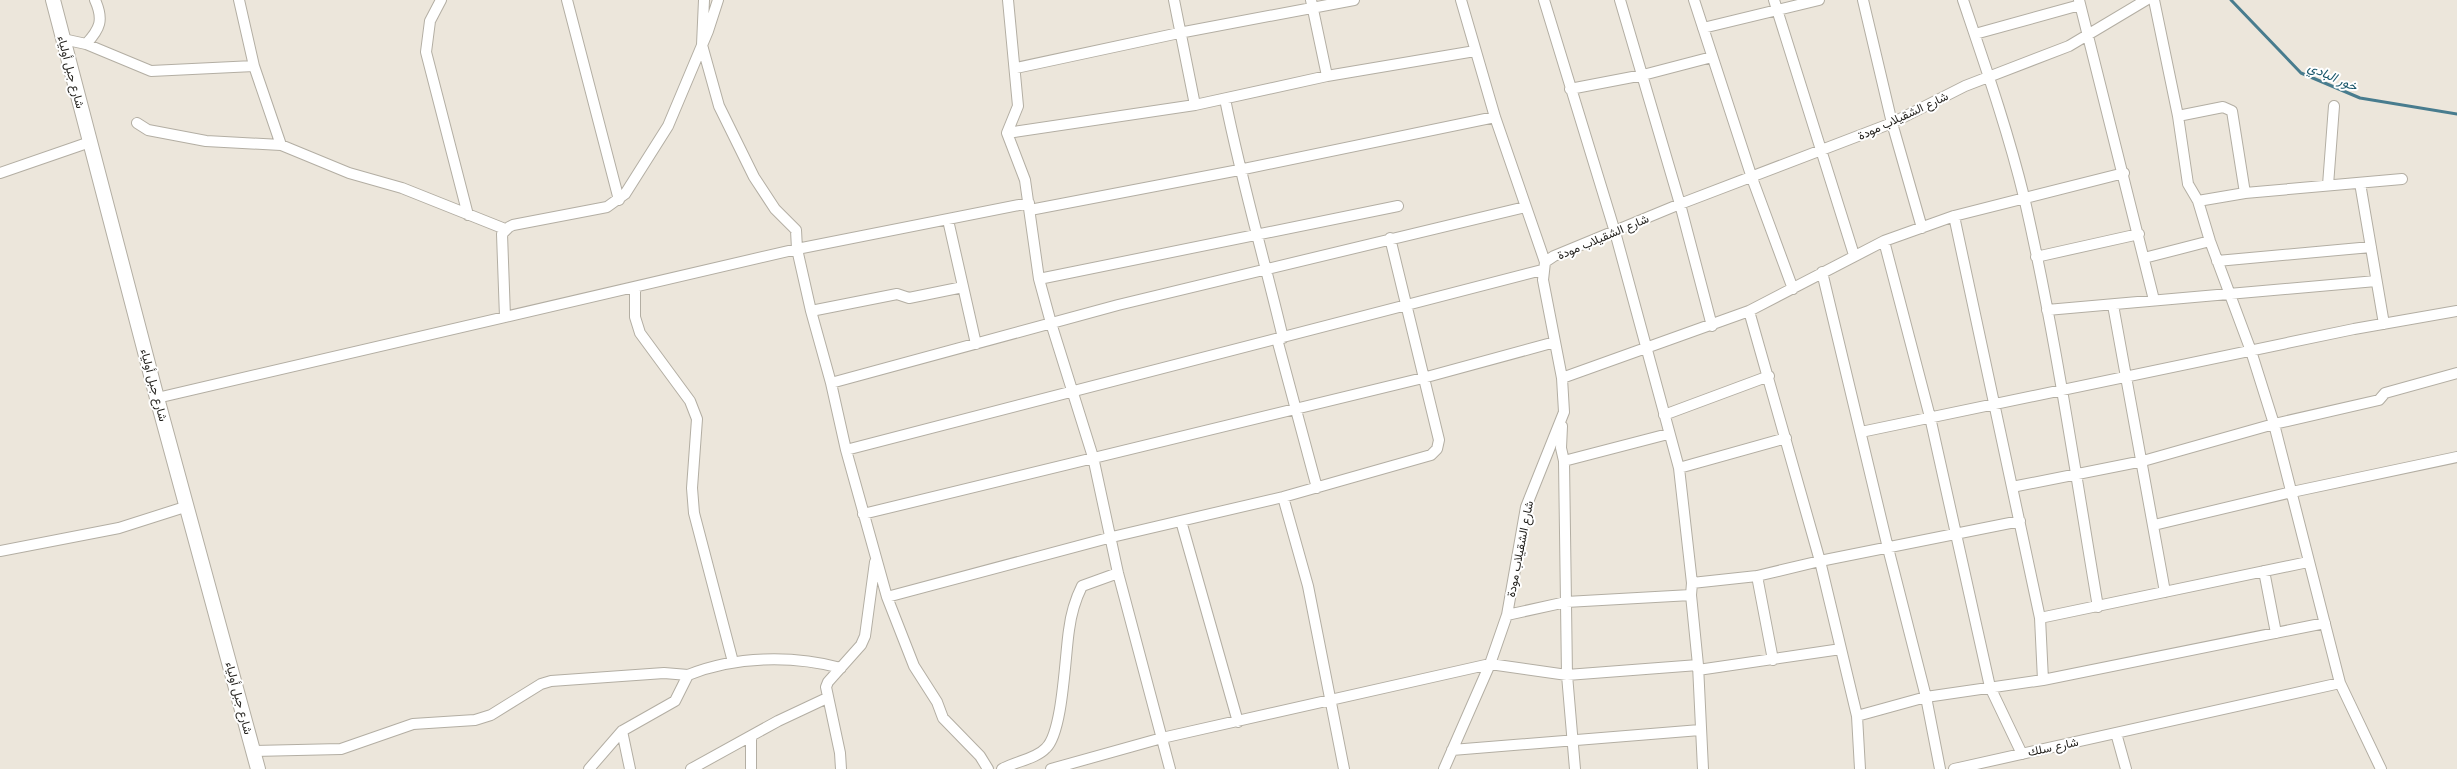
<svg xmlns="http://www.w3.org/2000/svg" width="2457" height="769" font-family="Mulish,Vazirmatn,sans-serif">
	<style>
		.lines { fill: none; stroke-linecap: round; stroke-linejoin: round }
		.stream { stroke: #487c8e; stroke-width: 3 }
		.minor-casing { stroke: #b3aea3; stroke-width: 12 }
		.highway-casing { stroke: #b3aea3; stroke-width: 16 }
		.minor { stroke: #fff; stroke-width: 10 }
		.highway { stroke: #fff; stroke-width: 14 }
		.labels { text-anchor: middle; stroke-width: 4; stroke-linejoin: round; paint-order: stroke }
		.street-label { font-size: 12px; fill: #1f1d19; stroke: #fff }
		.water-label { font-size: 13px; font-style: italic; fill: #165468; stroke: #fff }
	</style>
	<rect width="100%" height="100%" fill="#ece6db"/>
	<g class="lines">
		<!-- stream -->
		<path class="stream" d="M2231,0L2301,73L2360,98L2457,114"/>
		<defs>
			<path id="minor" d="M239,0L254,66
				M441,0L430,21L426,52L468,215
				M567,0L619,200
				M704,0L702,45L719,106L754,177L775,209L796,230L797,249L811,311L831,383L846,450L887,597L914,666L937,702L943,718L980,756L988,769
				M1008,0L1018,106L1007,133L1025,180L1039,279L1051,323L1093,457L1118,573L1170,769
				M1174,0L1195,105
				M1311,0L1327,76
				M1461,0L1495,117L1545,262
				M1544,0L1615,232L1679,468L1692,583L1691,595L1698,665L1703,769
				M1620,0L1680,204L1712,326
				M1694,0L1752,178L1793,289
				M1774,0L1854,255
				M1863,0L1892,123L1922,228
				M1963,0C1985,65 2008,131 2024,197C2055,332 2075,471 2098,607
				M2079,0L2154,300
				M2154,0L2178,116L2188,184L2198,201L2210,241L2251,351L2274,424L2340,683L2381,769
				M1703,28L1819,0
				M1975,34L2080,5
				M63,39L86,44L151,71L254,66L281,145
				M86,44C100,29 104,20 95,0
				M1016,68L1179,33L1354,0
				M1570,89L1643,75L1712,57
				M1225,99C1241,179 1264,258 1283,338
				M2178,116L2223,107L2232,111L2245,193
				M137,123L148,130L206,141L281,145L349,173L402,188L505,229
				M1007,133L1195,105L1327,76L1475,51
				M0,173L90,142
				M2360,183L2384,324
				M2328,185L2334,106
				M2198,201L2245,193L2402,179
				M1030,210L1239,170L1495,117
				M1954,216L2040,618L2043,680
				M948,220L976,344
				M1884,241L1930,417L1990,687L2022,754
				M2036,257L2139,234
				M2144,258L2210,241
				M2217,261L2371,247
				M1822,272L1888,548L1926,697L1940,769
				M1039,279L1398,206
				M635,288V317L640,333L690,401L697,419L692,488L694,513L733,662
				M2113,305L2165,592
				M2047,310L2376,281
				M811,311L897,294L909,298L963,287
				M1749,311L1820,561L1857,716L1860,769
				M505,317L502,234L509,227L513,225L607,207L625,194L668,126L708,31L718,0
				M1277,339L1317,488
				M1562,378L1749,311L1884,241L1954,216L2124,173
				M831,383L1118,305L1525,207
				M157,398L797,249L1029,203
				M1664,415L1769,376
				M1562,426L1561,448L1564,461L1567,675L1575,769
				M1861,432L2354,329L2457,311
				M846,450L1542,270
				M1564,461L1668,434
				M1679,468L1786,438
				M2012,487L2143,461L2274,424L2379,400L2385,393L2457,373
				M1283,497L1308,586L1344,769
				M863,514L1423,378L1555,342
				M1181,521L1238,722
				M2154,525L2292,492L2457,457
				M0,551L119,528L188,506
				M2264,571L2276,633
				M1757,576L1773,660
				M1692,583L1757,576L1820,561L2020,521
				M887,597L1112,537L1283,497L1431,455L1437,449L1439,440L1390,238
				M1507,615L1566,602L1691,595
				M2040,618L2308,562
				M1698,670L1841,649
				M1857,716L1926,697L2043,680L2325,623
				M622,731L630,769
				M2116,733L2126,769
				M751,737V769
				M1452,750L1700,730
				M253,751L341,749L413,724L475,720L491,715L541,684L551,681L664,673L688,675
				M589,769L622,731L675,701L688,675C735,656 792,655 841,668
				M691,769L778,721L827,698
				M841,769L840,753L826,687L828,682L861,645L865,636L875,562
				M1002,769C1016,761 1036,759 1046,748C1063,732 1065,655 1069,630C1071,614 1075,600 1082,586L1118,573
				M1051,769L1162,738L1490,664L1567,675L1698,665
				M1444,769L1490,664L1507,615L1526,507L1564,412L1562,378L1543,280L1545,262L1554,256L1680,204L1892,123L1965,86L2069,46L2146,0
				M1954,769L2340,683"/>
			<path id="highway" d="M53,0L157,398L258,769"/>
		</defs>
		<!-- minor casing -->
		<use href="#minor" class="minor-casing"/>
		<!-- highway casing -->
		<use href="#highway" class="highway-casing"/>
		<!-- minor -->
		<use href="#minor" class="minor"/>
		<!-- highway -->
		<use href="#highway" class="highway"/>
	</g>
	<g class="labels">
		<!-- street labels -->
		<g class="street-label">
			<text transform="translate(71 72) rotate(75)" y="4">شارع جبل أولياء</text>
			<text transform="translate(1903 116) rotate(-25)" y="4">شارع الشقيلاب مودة</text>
			<text transform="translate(1603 237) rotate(-23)" y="4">شارع الشقيلاب مودة</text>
			<text transform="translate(154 385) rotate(75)" y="4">شارع جبل أولياء</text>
			<text transform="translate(1520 549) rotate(-79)" y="4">شارع الشقيلاب مودة</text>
			<text transform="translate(239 698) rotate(75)" y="4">شارع جبل أولياء</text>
			<text transform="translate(2053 747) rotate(-12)" y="4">شارع سلك</text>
		</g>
		<!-- water labels -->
		<g class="water-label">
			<text transform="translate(2333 76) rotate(24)" y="5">خور البادي</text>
		</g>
	</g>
</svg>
